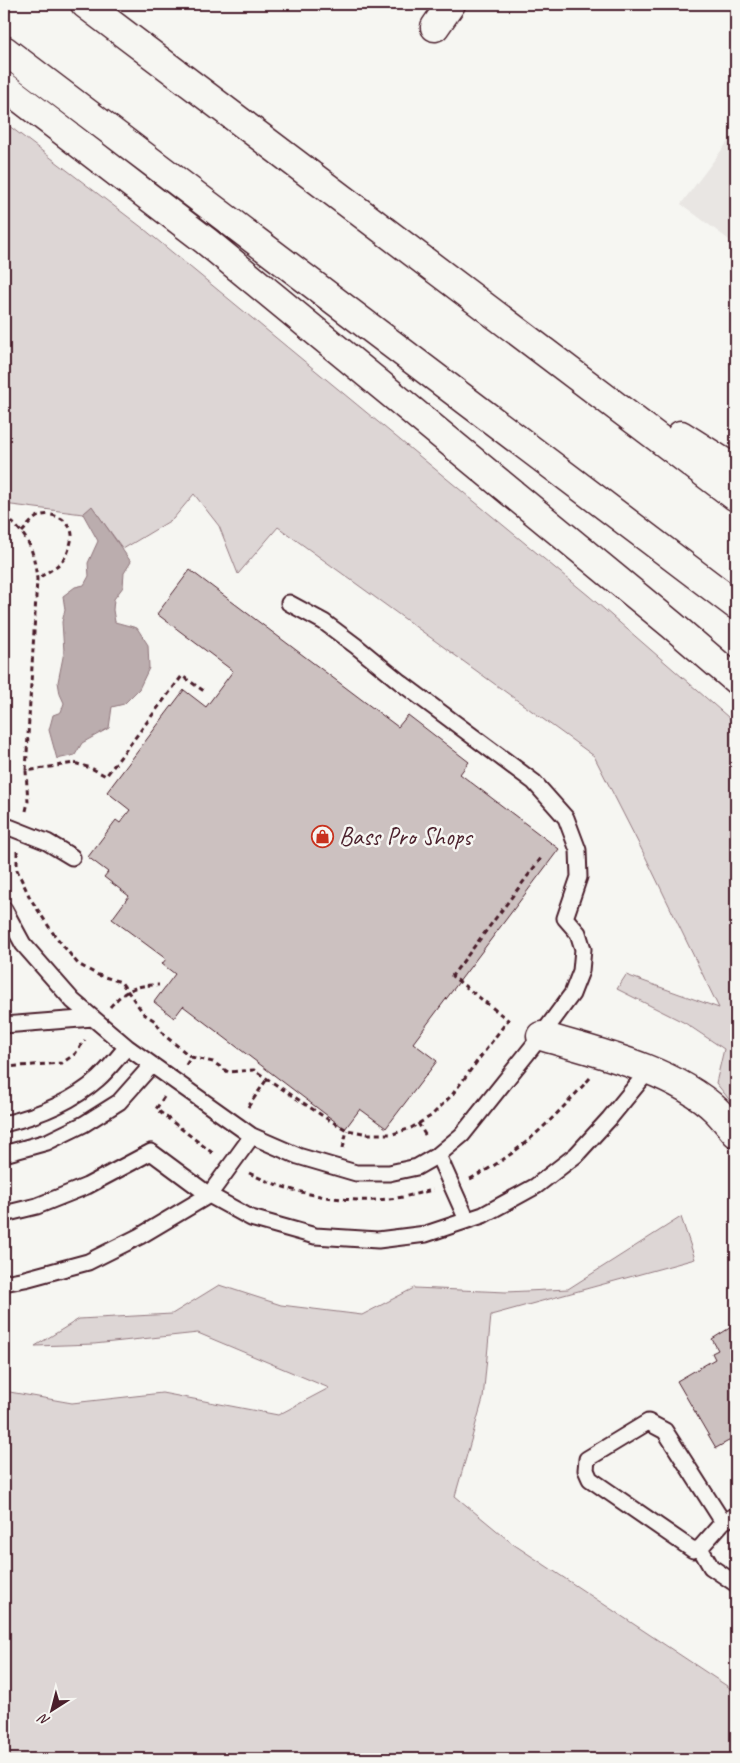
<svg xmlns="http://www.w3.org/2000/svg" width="740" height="1763" font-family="Caveat,sans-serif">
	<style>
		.built { fill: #e9e6e3 }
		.green { fill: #ddd6d5; stroke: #947a80 }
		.water { fill: #bbadae; stroke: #8e747a }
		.building { fill: #ccc1c0; stroke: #4a1f2b }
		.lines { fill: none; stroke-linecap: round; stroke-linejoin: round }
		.lane-casing { stroke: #4a1f2b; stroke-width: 19 }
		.street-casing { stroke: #4a1f2b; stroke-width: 31 }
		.highway-casing { stroke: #4a1f2b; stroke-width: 31 }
		.path { stroke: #4a1f2b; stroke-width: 3; stroke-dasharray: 5 4; stroke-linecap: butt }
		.lane { stroke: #f6f6f2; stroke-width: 15 }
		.street { stroke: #f6f6f2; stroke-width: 28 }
		.highway { stroke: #f6f6f2; stroke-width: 28 }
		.labels { text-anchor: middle; stroke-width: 5; stroke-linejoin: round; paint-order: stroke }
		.poi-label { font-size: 25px; fill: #4a1f2b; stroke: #f6f6f2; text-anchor: start }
	</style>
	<rect width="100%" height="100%" fill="#f6f6f2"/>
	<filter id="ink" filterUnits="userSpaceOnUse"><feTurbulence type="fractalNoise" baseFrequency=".02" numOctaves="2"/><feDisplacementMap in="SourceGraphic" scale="10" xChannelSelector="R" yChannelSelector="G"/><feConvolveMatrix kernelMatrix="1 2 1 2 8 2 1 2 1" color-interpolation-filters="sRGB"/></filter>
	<g filter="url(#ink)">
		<!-- built -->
		<path class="built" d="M736,131V245L681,204Z"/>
		<!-- green -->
		<path class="green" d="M4,122L144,229L589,596L736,724V1108L716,1083L724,1049L685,1023L617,989L626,975L719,1008L646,858L594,756L278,527L238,574L219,526L194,494L173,519L123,549L92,507L83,514L4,504Z
			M681,1217L695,1259L491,1315L483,1399L455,1496L513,1544L736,1692V1759H4V1391L72,1403L162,1393L278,1415L329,1388L198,1333L94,1344L35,1346L79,1319L172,1314L219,1285L281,1305L362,1315L414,1288L506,1292L568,1289Z"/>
		<!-- water -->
		<path class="water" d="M92,506L131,562L124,573L123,587L114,599L113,610L115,622L137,628L148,645L149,668L139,689L124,704L112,707L109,728L82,743L75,755L57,759L49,730L53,715L61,712L64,703L60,694L58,682L64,652L62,622L65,610L63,596L75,587L84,585L89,576L88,563L98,541L83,514Z"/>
		<!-- building -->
		<path class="building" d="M190,570L398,727L408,715L469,762L460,774L559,849L413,1043L437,1061L386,1128L360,1109L345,1129L183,1006L174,1018L154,1002L175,974L162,964L166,959L112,919L129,896L104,877L108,872L88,857L116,820L120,823L130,810L107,792L184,690L206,707L233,671L157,614Z
			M736,1324V1437L716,1448L677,1381L715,1359L712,1353L718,1350L712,1339Z"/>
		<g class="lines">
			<defs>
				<path id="lane" d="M4,825L47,842L72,857
					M4,909L23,944L73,1001L127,1047L252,1136L298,1156L356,1173H389L417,1167L438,1155L462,1135L541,1036L572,994L581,971L583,949L578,933L565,918L579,877L578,850L566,818L534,782L400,682L356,646L324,622L289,603
					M4,1025L93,1018
					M4,1124C37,1116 72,1102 98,1079C108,1070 117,1058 127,1047
					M4,1154L47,1142L84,1124L119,1102L151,1066
					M438,1155L467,1220
					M4,1214L37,1206L87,1186L151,1152L209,1195L251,1218L315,1236L378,1240L426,1234L483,1215L536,1186L576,1155L609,1119L649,1070
					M4,1283L25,1279L88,1262L140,1236L209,1195L252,1136
					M736,1515L723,1522L700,1548L711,1567L736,1584
					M700,1548L693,1550L590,1479L586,1470L587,1459L648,1422L665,1431L723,1522"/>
				<path id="street" d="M435,27L451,4
					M541,1036C596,1052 674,1070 716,1110C723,1117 729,1125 736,1133"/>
				<path id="highway" d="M85,4L736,497
					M4,50L736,605
					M4,86L206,241L672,625L736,680
					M681,435L736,470"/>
			</defs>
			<!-- lane casing -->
			<use href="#lane" class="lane-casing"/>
			<!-- street casing -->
			<use href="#street" class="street-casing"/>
			<!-- highway casing -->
			<use href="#highway" class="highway-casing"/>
			<!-- path -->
			<path class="path" d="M4,515C29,537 33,546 37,579L26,771
				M22,532C27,527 32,519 39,516C52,511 71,520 72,535C72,539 69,550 67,554C61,566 47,572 37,579
				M26,811L28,802L26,771L74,763L91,768L106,776L182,676L204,691
				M17,851V870L30,898L53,933L78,964L98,975L121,982L144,1014L155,1021L164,1035L191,1057
				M110,1007C124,990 138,984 159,985
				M186,1065L191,1057L213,1062L228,1072L254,1070L329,1120L347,1130L368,1134H393L411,1128L431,1116L452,1095L508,1020L452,976L542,857
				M4,1067L62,1063L75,1054L85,1040
				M164,1097L156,1109L215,1155
				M248,1107L267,1079
				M418,1123L427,1138
				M343,1148L347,1130
				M249,1173C288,1193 344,1204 388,1199C403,1198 418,1193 433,1190
				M470,1179C521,1153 552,1120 590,1078"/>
			<!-- lane -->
			<use href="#lane" class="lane"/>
			<!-- street -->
			<use href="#street" class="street"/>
			<!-- highway -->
			<use href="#highway" class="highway"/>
		</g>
	</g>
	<!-- icons -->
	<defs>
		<symbol id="shop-ring" viewBox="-11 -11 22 22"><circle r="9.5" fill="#f6f6f2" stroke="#c8321e" stroke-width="1.5"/><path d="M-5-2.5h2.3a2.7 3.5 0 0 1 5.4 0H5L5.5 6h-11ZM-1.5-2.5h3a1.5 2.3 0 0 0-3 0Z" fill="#c8321e"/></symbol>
	</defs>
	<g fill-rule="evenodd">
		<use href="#shop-ring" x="310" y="824" width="25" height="25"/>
	</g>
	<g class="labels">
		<!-- poi labels -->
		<g class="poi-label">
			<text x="339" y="845">Bass Pro Shops</text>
		</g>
	</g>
	<!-- margin -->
	<rect width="740" height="1763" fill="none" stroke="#f6f6f2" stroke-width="20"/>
	<rect x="10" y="10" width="720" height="1743" fill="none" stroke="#4a1f2b" stroke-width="2" filter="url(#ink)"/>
	<!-- north arrow -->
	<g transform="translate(52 1710) rotate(216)" stroke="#f6f6f2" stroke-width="4" paint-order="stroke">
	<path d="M0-4L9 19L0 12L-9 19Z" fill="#4a1f2b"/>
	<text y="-8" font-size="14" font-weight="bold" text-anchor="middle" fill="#4a1f2b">N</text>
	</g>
</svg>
